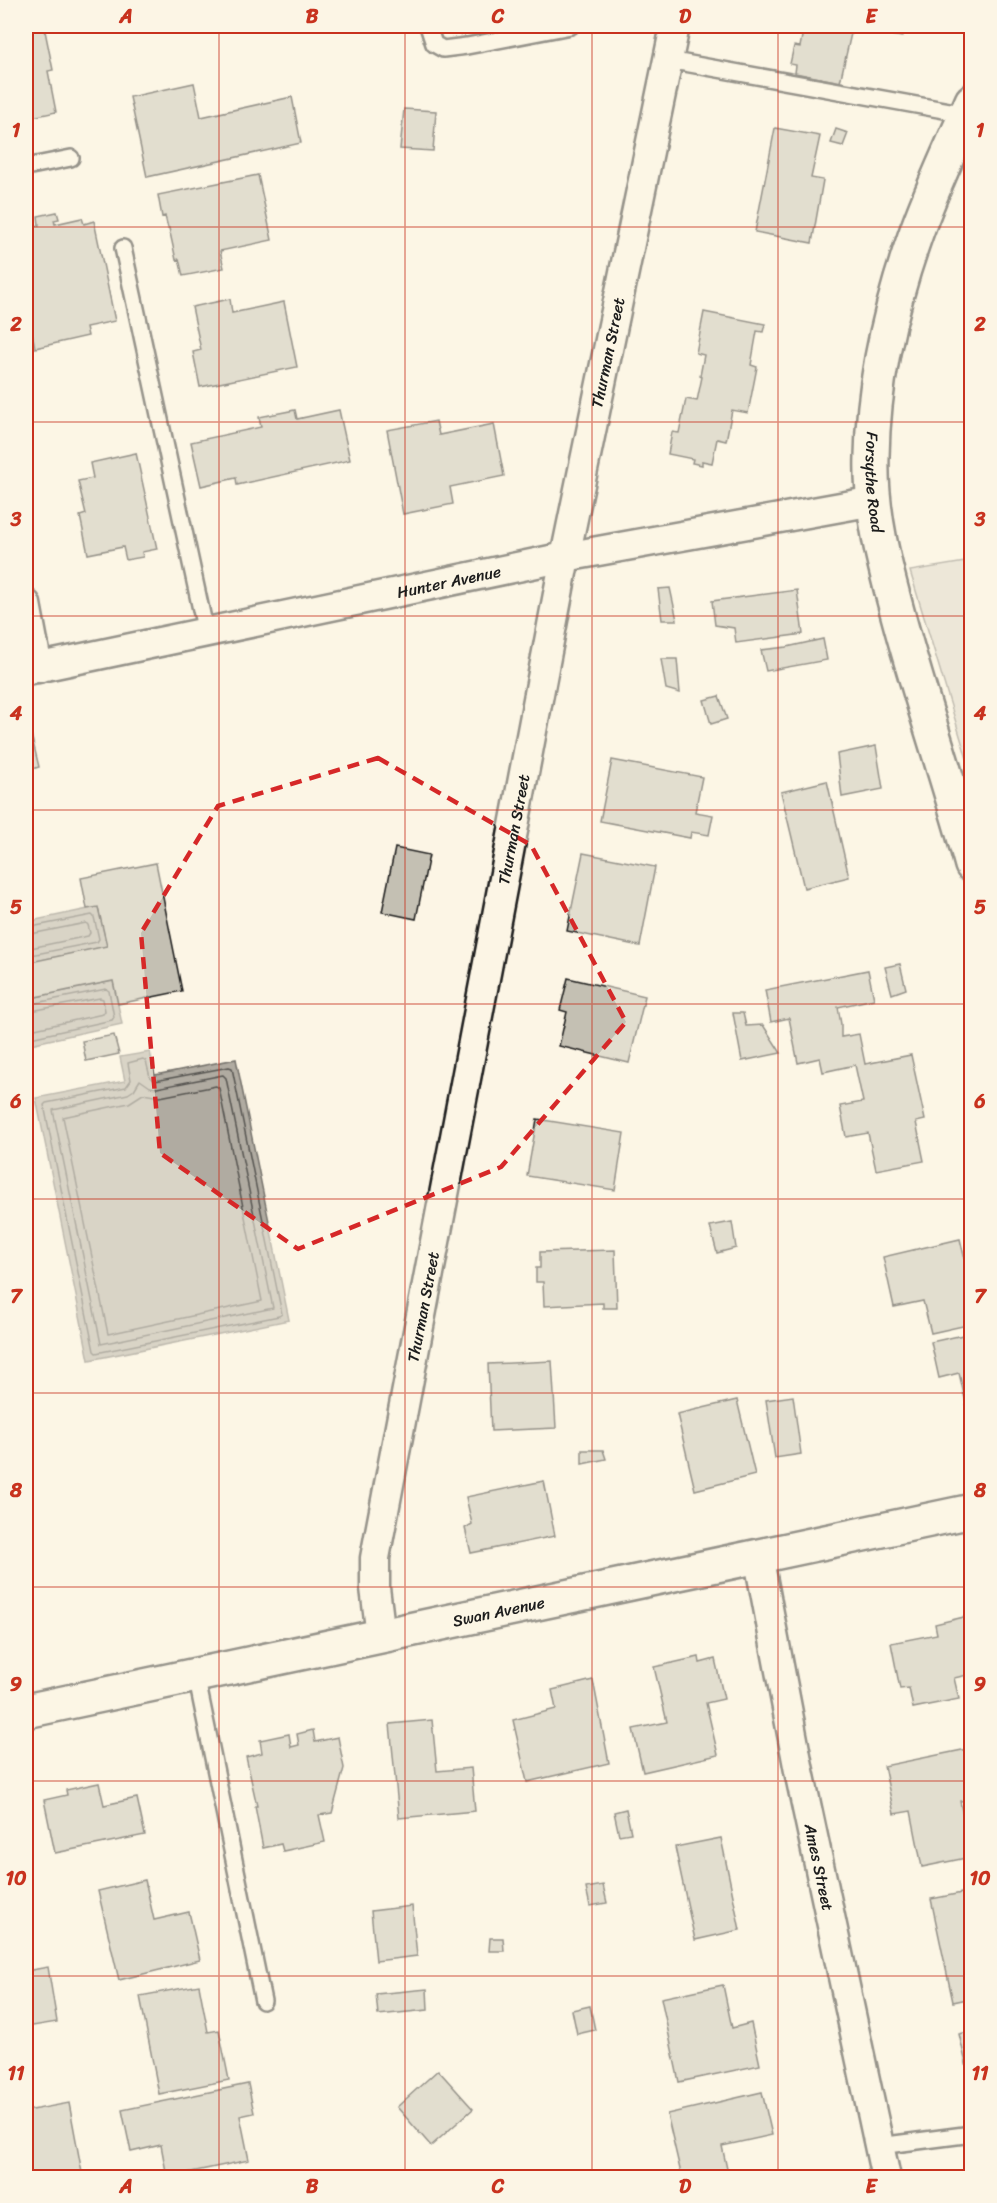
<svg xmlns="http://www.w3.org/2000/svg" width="997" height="2203" font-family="Sriracha,sans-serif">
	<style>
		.green { fill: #dbd5c8; stroke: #7c7872; stroke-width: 1.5 }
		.water { fill: #b0aba1; stroke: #75726c; stroke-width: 1.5 }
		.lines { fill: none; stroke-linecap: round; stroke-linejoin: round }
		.shore { stroke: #575551; stroke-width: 1.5 }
		.building { fill: #c4c0b3; stroke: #1c1c1c; stroke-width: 1.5 }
		.lane-casing { stroke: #1c1c1c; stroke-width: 20 }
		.street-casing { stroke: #1c1c1c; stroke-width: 33 }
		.secondary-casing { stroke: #1c1c1c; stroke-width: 38 }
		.lane { stroke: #fcf5e5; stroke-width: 15 }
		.street { stroke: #fcf5e5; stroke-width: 28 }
		.secondary { stroke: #fcf5e5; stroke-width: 33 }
		.marked { fill: none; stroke: #d62828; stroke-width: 4.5; stroke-dasharray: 12 8; stroke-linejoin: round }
		.grid { fill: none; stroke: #c8321e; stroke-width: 1.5; stroke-opacity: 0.55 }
		.labels { text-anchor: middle; stroke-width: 4.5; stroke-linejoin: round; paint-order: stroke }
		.street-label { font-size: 16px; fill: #1c1c1c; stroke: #fcf5e5 }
		.neatline { fill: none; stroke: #c8321e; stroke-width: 2 }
		.grid-label { font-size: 20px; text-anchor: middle; font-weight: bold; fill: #c8321e }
	</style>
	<rect width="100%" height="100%" fill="#fcf5e5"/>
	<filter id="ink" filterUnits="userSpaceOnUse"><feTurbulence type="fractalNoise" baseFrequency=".0167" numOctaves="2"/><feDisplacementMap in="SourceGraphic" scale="12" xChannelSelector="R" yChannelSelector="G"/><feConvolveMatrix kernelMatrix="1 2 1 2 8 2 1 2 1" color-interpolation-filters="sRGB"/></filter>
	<g filter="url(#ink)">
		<!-- green -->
		<path class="green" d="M971,561H972L971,772L910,571Z"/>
		<!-- water -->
		<path class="water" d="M98,907L107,946L26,963V922Z
			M113,981L122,1024L26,1045V999Z
			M150,1052L155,1075L236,1059L289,1320L89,1360L36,1098L125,1081L120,1057Z"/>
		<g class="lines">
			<!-- shore -->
			<path class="shore" d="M26,928L92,915L94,917L99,939L97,942L26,956
				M26,935L86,923L88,925L90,933L88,936L26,949
				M26,1005L106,989L109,991L114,1017L112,1020L26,1039
				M26,1012L100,998L103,999L105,1011L103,1014L26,1031
				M143,1059L146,1061L150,1077L155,1081L229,1067L232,1068L282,1314L279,1316L96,1353L94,1351L44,1105L46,1103L126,1087L131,1080L128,1063Z
				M223,1075L226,1078L273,1308L101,1344L53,1110L128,1094L134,1090L140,1080L150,1087L157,1088Z
				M216,1086L219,1088L262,1301L108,1334L63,1117L129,1103L143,1094L160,1097Z"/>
		</g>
		<!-- building -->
		<path class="building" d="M26,26H44L53,70L48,71L56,112L28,118V120L26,121Z
			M804,26H905L902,37L852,29L840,82L795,73L796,65L790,64L794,46L800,47Z
			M194,83L201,117L292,97L301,143L147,177L130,97Z
			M404,109L436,111L433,151L400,149Z
			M775,128L820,136L811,178L823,180L812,243L755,232Z
			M836,129L848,133L843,146L831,143Z
			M258,175L272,240L220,251L224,268L183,276L179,259L176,260L169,228H168L165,216L162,217L158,195Z
			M57,212L59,219L54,220L55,224L82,218L84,224L94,221L115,321L86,327L88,336L35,348L26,301V229L39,225L38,216Z
			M230,299L232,313L284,302L297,367L200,387L193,352L201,350L192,307Z
			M704,312L765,324L763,332L757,331L751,365L757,367L748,413L732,410L726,441L717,439L712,463L702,461V465L692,463L693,459L668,454L672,432L679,433L686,399L697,401L702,377L700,376L704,355L696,353Z
			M295,410L297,419L339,410L350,460L237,485L236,478L201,486L191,442L261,427L259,417Z
			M436,421L439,435L494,424L504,476L450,487L453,504L403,514L387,430Z
			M136,453L157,549L142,552L143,557L126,560L123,547L88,554L80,516L86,514L78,481L93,478L90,463Z
			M670,588L677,620H662L658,589Z
			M797,590L803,634L736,643L734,628L715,625L712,601Z
			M823,639L827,660L766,671L761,650L787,647Z
			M661,659H677L680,693L666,689Z
			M719,696L727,719L711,724L704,700Z
			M31,734L39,767L26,771V735Z
			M876,746L883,789L842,797L837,754Z
			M612,760L702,777L695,812L713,815L709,835L691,832L690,838L600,821Z
			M827,781L849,877L804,888L781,792Z
			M395,848L429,855L416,919L382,912Z
			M583,853L655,867L640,946L567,931Z
			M156,863L182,991L118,1004L113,981L26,999V963L107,946L98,907L87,909L81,878Z
			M900,964L906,989L892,994L885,967Z
			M868,970L874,999L838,1007L841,1024V1037L859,1034L865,1064L911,1055L925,1120L916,1122L924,1161L876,1170L868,1133L846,1137L840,1106L863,1102L855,1065L823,1072L820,1058L798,1063L789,1018L771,1022L765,990Z
			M568,978L645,996L629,1063L559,1046L567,1012L560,1010Z
			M733,1013H743L746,1026L763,1025L781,1053L742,1061Z
			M114,1035L119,1054L86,1061L82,1041Z
			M537,1119L624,1133L615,1190L527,1176Z
			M732,1222L736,1248L717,1253L710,1226Z
			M960,1239L972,1289V1324L931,1333L923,1301L894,1307L883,1257Z
			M615,1250L617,1308H603V1303L544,1306L543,1282H536V1268H540V1252Z
			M972,1333V1416H969L959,1373L939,1378L931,1342Z
			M552,1361L556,1428L491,1431L488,1364Z
			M793,1396L801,1454L775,1458L766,1400Z
			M737,1400L755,1475L695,1490L677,1414Z
			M582,1450H603L606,1459L582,1464Z
			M544,1481L555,1536L471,1553L465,1528L472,1524L466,1497Z
			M964,1617L966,1624L972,1623V1674L954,1678L959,1699L913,1708L909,1688L900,1689L891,1643L937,1634L935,1624Z
			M699,1657L700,1663L715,1659L724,1699L706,1703L718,1755L643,1772L633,1729L667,1722L654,1667Z
			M593,1680L609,1763L527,1782L513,1720L556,1709L552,1690Z
			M432,1720L437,1771L471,1768L475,1811L399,1818L390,1724Z
			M313,1730L315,1742L338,1737L344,1768L332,1813L319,1815L325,1842L283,1851L281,1844L263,1848L255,1806H257L246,1757L262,1753L260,1740L289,1734L291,1747L299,1745L297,1734Z
			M972,1748V1799L960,1801L971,1857L922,1867L911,1811L894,1814L884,1766Z
			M99,1783L104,1805L137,1798L145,1835L55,1853L44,1800L67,1795L66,1790Z
			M626,1809L631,1833L619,1835L614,1812Z
			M721,1838L740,1930L695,1940L675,1847Z
			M145,1880L154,1920L189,1912L200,1960L119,1980L98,1891Z
			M603,1885L607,1903L590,1906L586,1888Z
			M972,1891V1998L953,2002L931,1899Z
			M412,1906L417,1956L376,1961L371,1911Z
			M490,1938H503L504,1951H489Z
			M48,1967L57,2022L26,2027L30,2053L26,2054V1971Z
			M199,1985L208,2032L219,2030L229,2080L159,2094L140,1996Z
			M723,1985L732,2028L751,2023L760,2065L679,2082L661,1998Z
			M427,1989L428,2010L378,2015L376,1994Z
			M590,2006L595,2030L577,2034L572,2010Z
			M972,2031V2089L959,2034Z
			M438,2070L473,2109L431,2146L397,2107Z
			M248,2084L254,2113L240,2116L249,2160L167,2177L161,2145L131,2152L122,2110Z
			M762,2092L772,2135L722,2146L729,2178H682L667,2114Z
			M69,2103L83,2178H26V2111Z"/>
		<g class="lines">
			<defs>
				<path id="lane" d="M428,26L434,44L443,49L467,46L571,26
					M668,60L966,114
					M26,167L71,158
					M123,248L206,633
					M196,1675L263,2001
					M879,2146L972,2134"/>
				<g id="street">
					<path d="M26,604L38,668"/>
					<path id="s1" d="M26,670L565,557L874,501"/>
					<path id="s2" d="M758,1555L799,1771L886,2178"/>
					<path id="s3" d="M381,1636L375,1588V1558L565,557L675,26"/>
				</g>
				<g id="secondary">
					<path id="s4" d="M972,101C952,147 930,192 914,239C890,308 873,383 872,456C870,514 886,571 901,626C923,706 950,785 972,865"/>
					<path id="s5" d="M26,1711L972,1511"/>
				</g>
			</defs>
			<!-- lane casing -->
			<use href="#lane" class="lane-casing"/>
			<!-- street casing -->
			<use href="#street" class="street-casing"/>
			<!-- secondary casing -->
			<use href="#secondary" class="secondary-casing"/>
			<!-- lane -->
			<use href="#lane" class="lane"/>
			<!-- street -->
			<use href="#street" class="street"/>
			<!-- secondary -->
			<use href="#secondary" class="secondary"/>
		</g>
	</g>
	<!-- marked area -->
	<path d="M0 0H997V2203H0ZM378,758L531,845L626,1022L501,1167L298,1249L160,1153L141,933L218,806Z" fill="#fcf5e5" fill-opacity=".55" fill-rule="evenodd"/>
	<path class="marked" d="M378,758L531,845L626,1022L501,1167L298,1249L160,1153L141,933L218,806Z"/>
	<!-- grid -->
	<path class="grid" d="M219,26V2178M405,26V2178M592,26V2178M778,26V2178M26,227H972M26,422H972M26,616H972M26,810H972M26,1004H972M26,1199H972M26,1393H972M26,1587H972M26,1781H972M26,1976H972"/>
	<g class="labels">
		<!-- street labels -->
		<g class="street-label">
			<text dy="6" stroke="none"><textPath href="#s3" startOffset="1306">Thurman Street</textPath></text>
			<text dy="6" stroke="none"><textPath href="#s4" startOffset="398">Forsythe Road</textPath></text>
			<text dy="6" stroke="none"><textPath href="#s1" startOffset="432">Hunter Avenue</textPath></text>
			<text dy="6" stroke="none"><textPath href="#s3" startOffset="820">Thurman Street</textPath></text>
			<text dy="6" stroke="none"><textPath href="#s3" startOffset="334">Thurman Street</textPath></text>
			<text dy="6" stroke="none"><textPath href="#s5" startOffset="483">Swan Avenue</textPath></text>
			<text dy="6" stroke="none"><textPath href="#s2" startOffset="318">Ames Street</textPath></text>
		</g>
	</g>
	<!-- margin -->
	<rect width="997" height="2203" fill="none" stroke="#fcf5e5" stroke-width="66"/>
	<rect x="33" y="33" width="931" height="2137" class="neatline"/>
	<g class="grid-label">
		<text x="126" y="23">A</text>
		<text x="312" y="23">B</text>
		<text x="498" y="23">C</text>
		<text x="685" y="23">D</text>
		<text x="871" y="23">E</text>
		<text x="16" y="137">1</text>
		<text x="980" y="137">1</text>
		<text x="16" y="331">2</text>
		<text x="980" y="331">2</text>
		<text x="16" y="526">3</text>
		<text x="980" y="526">3</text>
		<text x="16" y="720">4</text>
		<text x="980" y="720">4</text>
		<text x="16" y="914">5</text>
		<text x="980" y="914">5</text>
		<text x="16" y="1108">6</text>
		<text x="980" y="1108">6</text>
		<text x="16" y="1303">7</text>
		<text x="980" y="1303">7</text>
		<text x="16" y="1497">8</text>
		<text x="980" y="1497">8</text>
		<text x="16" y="1691">9</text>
		<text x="980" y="1691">9</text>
		<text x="16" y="1885">10</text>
		<text x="980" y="1885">10</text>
		<text x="16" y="2080">11</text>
		<text x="980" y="2080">11</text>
		<text x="126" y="2193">A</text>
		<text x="312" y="2193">B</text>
		<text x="498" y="2193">C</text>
		<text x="685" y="2193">D</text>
		<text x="871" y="2193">E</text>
	</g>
</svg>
